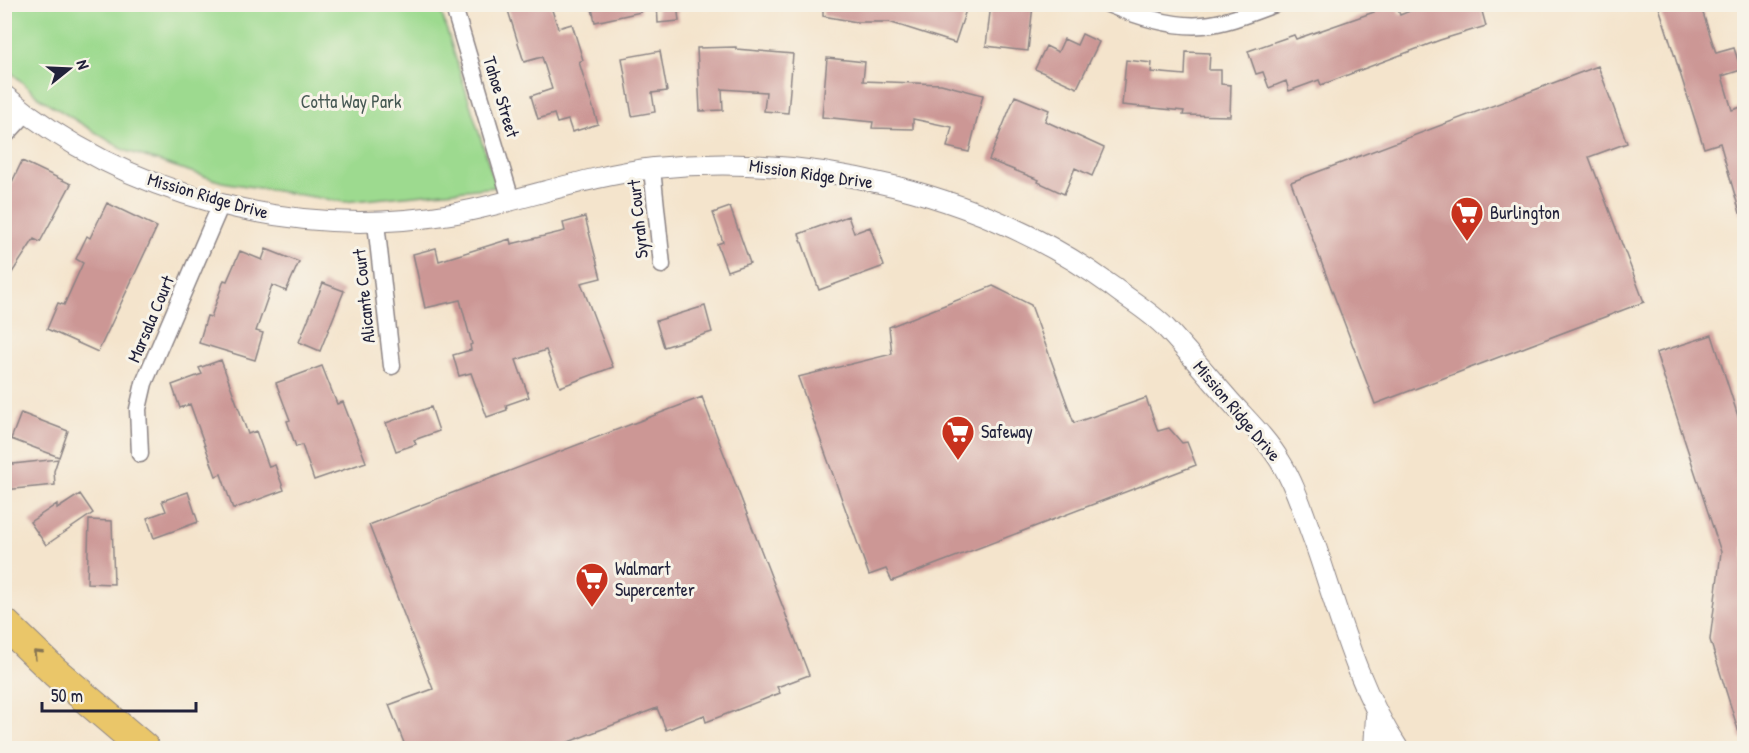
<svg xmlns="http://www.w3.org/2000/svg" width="1749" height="753" font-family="'Patrick Hand',sans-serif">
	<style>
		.green { fill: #9dda8f; stroke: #607e65; stroke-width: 1.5 }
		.building { fill: #cc9795 }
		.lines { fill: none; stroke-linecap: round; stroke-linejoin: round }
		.minor-casing { stroke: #8b8384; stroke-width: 19 }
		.tertiary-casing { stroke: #8b8384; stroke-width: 22 }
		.motorway-casing { stroke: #8b8384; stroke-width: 32 }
		.minor { stroke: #fff; stroke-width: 16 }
		.tertiary { stroke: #fff; stroke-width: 20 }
		.motorway { stroke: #eac669; stroke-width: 30 }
		.oneway { stroke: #867452 }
		.labels { text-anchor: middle; stroke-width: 6; stroke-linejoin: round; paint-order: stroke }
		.street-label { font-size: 18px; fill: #22223b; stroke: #f7f3e8 }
		.park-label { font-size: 18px; fill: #475954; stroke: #f7f3e8 }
		.poi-label { font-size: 18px; fill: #22223b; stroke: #f7f3e8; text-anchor: start }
	</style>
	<rect width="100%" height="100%" fill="#f7f3e8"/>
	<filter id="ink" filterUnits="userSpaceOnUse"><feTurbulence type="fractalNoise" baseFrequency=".0167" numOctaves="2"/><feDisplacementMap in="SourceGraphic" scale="12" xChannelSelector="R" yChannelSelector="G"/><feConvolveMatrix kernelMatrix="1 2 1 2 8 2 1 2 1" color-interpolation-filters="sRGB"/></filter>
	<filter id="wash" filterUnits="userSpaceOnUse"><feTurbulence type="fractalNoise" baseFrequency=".008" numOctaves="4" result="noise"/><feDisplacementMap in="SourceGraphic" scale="24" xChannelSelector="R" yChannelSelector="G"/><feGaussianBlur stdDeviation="1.35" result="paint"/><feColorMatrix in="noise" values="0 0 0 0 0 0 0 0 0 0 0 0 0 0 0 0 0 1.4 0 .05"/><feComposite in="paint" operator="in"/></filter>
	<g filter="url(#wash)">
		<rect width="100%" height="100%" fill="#f4e4cc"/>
		<!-- green -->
		<path class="green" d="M5,4L439,5L496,187L344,202L222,182L124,150L41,99L5,67Z"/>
		<g id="blocks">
			<!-- building -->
			<path class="building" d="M506,4H550L558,28L572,24L583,60L579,62L598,124L572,132L568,120L557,123L554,114L538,119L531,96L552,89L542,57L524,62Z
				M591,4H640L641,12L595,22Z
				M657,4H677L679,21L658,23Z
				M823,4H914L928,9L929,4H968L955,43L889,22H857L823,16Z
				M991,4L1033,5L1028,51L986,46Z
				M1371,4H1396L1400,15L1427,4H1480L1486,26L1440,40L1321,85L1319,80L1289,91L1286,81L1269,88L1263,72L1256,74L1248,51L1294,35L1296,39L1374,12Z
				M1658,4H1700L1716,53L1734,48L1741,70L1722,76L1732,110L1744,106V212L1740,213L1720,143L1704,148Z
				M1082,34L1099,42L1077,88L1035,69L1046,46L1058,52L1064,39L1077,45Z
				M736,47V49L793,54L788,113L764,111L766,92L722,89L723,110L700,111L697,48Z
				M660,51L667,91L652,93L655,112L632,116L622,58Z
				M1186,52L1210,53L1209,70H1221V84L1231,85L1230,116L1183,115L1184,111L1122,105L1126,60L1152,63L1151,72L1185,75Z
				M827,58L865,62L863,81L941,84L983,95L969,152L947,147L952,127L913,119V129L872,128L873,122L822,117Z
				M1598,66L1627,143L1589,157L1644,302L1375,404L1291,182Z
				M1015,96L1049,110L1045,121L1104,148L1092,176L1075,168L1064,194L1038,182L1039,180L989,160Z
				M22,161L71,184L40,242L34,239L4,285V199Z
				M107,203L157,227L98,352L47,329L58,303L64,305L83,263L76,259L87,236L90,238Z
				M730,207L750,263L727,271L717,244L723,242L713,213Z
				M848,216L854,233L870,227L884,266L819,290L799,234Z
				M585,217L601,278L581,283L613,367L560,387L546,350L516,360L529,397L506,405L507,410L487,417L471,373L459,376L453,355L471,350L470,345L472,344L460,300L425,308L413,254L436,248L439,261L510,239L511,244L565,231L563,223Z
				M266,249L299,262L286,291L272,285L256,331L263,333L255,360L199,343L207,316L211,317L224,280L227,281L240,251L262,260Z
				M323,283L344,291L320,351L299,342Z
				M993,286L1031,305L1074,423L1146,398L1158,431L1169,428L1182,443L1187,442L1196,465L892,581L886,569L869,575L798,377L892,354L889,327Z
				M705,306L712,332L664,347L656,321Z
				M1712,335L1744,435V738L1741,739L1710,640L1721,552L1656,353Z
				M221,360L248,434L256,431L269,467L275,465L284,490L233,509L221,474L216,476L190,404L180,408L172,385L202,374L199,368Z
				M322,366L337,404L343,402L366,462L314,480L302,445L296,447L287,421L290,420L276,383Z
				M702,397L809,675L777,687L780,693L742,708L706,722L704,715L666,730L657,708L553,748H406L389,705L433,689L369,525Z
				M431,407L439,431L414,440L416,444L396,451L386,423Z
				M21,413L68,431L59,457L11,439Z
				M58,459L54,471L55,485L4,490V465Z
				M188,492L198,522L154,538L147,518L166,511L162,501Z
				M80,494L93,513L46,545L30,522L57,504V509Z
				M89,520L112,521L114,584L87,583Z"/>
		</g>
	</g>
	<g filter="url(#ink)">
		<use href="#blocks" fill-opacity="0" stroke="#8b8384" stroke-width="1.5"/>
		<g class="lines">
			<defs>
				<path id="minor" d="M453,4L511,200
					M1108,4C1137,16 1172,28 1203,25C1227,23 1253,12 1275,4
					M4,137L26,113
					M652,169L662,265
					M376,223L392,366
					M140,454L138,409L144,383L221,204"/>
				<path id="tertiary" d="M4,95C126,196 295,241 451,214C519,202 585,176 654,168C811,152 985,193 1113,287C1131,301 1152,313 1167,329C1189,353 1209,377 1230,401C1247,420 1267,439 1280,461C1295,484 1304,515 1314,541C1338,610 1357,687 1398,748
					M1374,748L1376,716"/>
				<path id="motorway" d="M4,623L55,672L144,748"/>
			</defs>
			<!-- minor casing -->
			<use href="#minor" class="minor-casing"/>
			<!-- tertiary casing -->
			<use href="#tertiary" class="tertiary-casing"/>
			<!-- motorway casing -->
			<use href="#motorway" class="motorway-casing"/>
			<!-- minor -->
			<use href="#minor" class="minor"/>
			<!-- tertiary -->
			<use href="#tertiary" class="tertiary"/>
			<!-- motorway -->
			<use href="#motorway" class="motorway"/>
		</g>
		<!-- one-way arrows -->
		<defs><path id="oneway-chevron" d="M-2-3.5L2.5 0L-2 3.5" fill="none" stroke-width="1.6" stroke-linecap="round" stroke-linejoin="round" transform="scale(1.5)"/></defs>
		<use class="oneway" href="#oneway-chevron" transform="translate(37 654) rotate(-136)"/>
	</g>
	<!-- icons -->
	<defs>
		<symbol id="supermarket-pin" viewBox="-11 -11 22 30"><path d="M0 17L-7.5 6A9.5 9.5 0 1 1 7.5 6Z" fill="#c8321e" stroke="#f7f3e8"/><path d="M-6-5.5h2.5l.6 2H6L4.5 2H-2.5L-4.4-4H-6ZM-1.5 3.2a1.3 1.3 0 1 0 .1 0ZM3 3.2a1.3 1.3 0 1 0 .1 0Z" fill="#fff"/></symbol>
	</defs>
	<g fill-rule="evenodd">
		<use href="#supermarket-pin" x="1448" y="194" width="38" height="52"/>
		<use href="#supermarket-pin" x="939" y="413" width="38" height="52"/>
		<use href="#supermarket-pin" x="573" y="560" width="38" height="52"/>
	</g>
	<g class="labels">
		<!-- street labels -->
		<g class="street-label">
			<text transform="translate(501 97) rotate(73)" y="6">Tahoe Street</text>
			<text transform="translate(811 174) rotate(8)" y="6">Mission Ridge Drive</text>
			<text transform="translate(208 196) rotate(16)" y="6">Mission Ridge Drive</text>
			<text transform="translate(638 219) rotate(-96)" y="6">Syrah Court</text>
			<text transform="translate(364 296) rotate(-96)" y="6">Alicante Court</text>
			<text transform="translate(151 319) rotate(-67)" y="6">Marsala Court</text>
			<text transform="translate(1237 411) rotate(50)" y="6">Mission Ridge Drive</text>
		</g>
		<!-- park labels -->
		<g class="park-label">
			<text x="351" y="108">Cotta Way Park</text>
		</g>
		<!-- poi labels -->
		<g class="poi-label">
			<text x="1490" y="219">Burlington</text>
			<text x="981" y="438">Safeway</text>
			<text x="615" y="575">Walmart<tspan x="615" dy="21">Supercenter</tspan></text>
		</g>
	</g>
	<!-- margin -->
	<rect width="1749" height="753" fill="none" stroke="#f7f3e8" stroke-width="24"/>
	<!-- north arrow -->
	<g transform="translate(69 69) rotate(72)" stroke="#f7f3e8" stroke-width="4.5" paint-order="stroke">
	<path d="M0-4.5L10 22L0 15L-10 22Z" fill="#22223b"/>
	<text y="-9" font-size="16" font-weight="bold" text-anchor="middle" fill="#22223b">N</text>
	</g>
	<!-- scale -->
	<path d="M42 702v9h154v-9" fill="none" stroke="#22223b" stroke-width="3"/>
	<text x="51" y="702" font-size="18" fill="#22223b" stroke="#f7f3e8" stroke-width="4.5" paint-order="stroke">50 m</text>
</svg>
